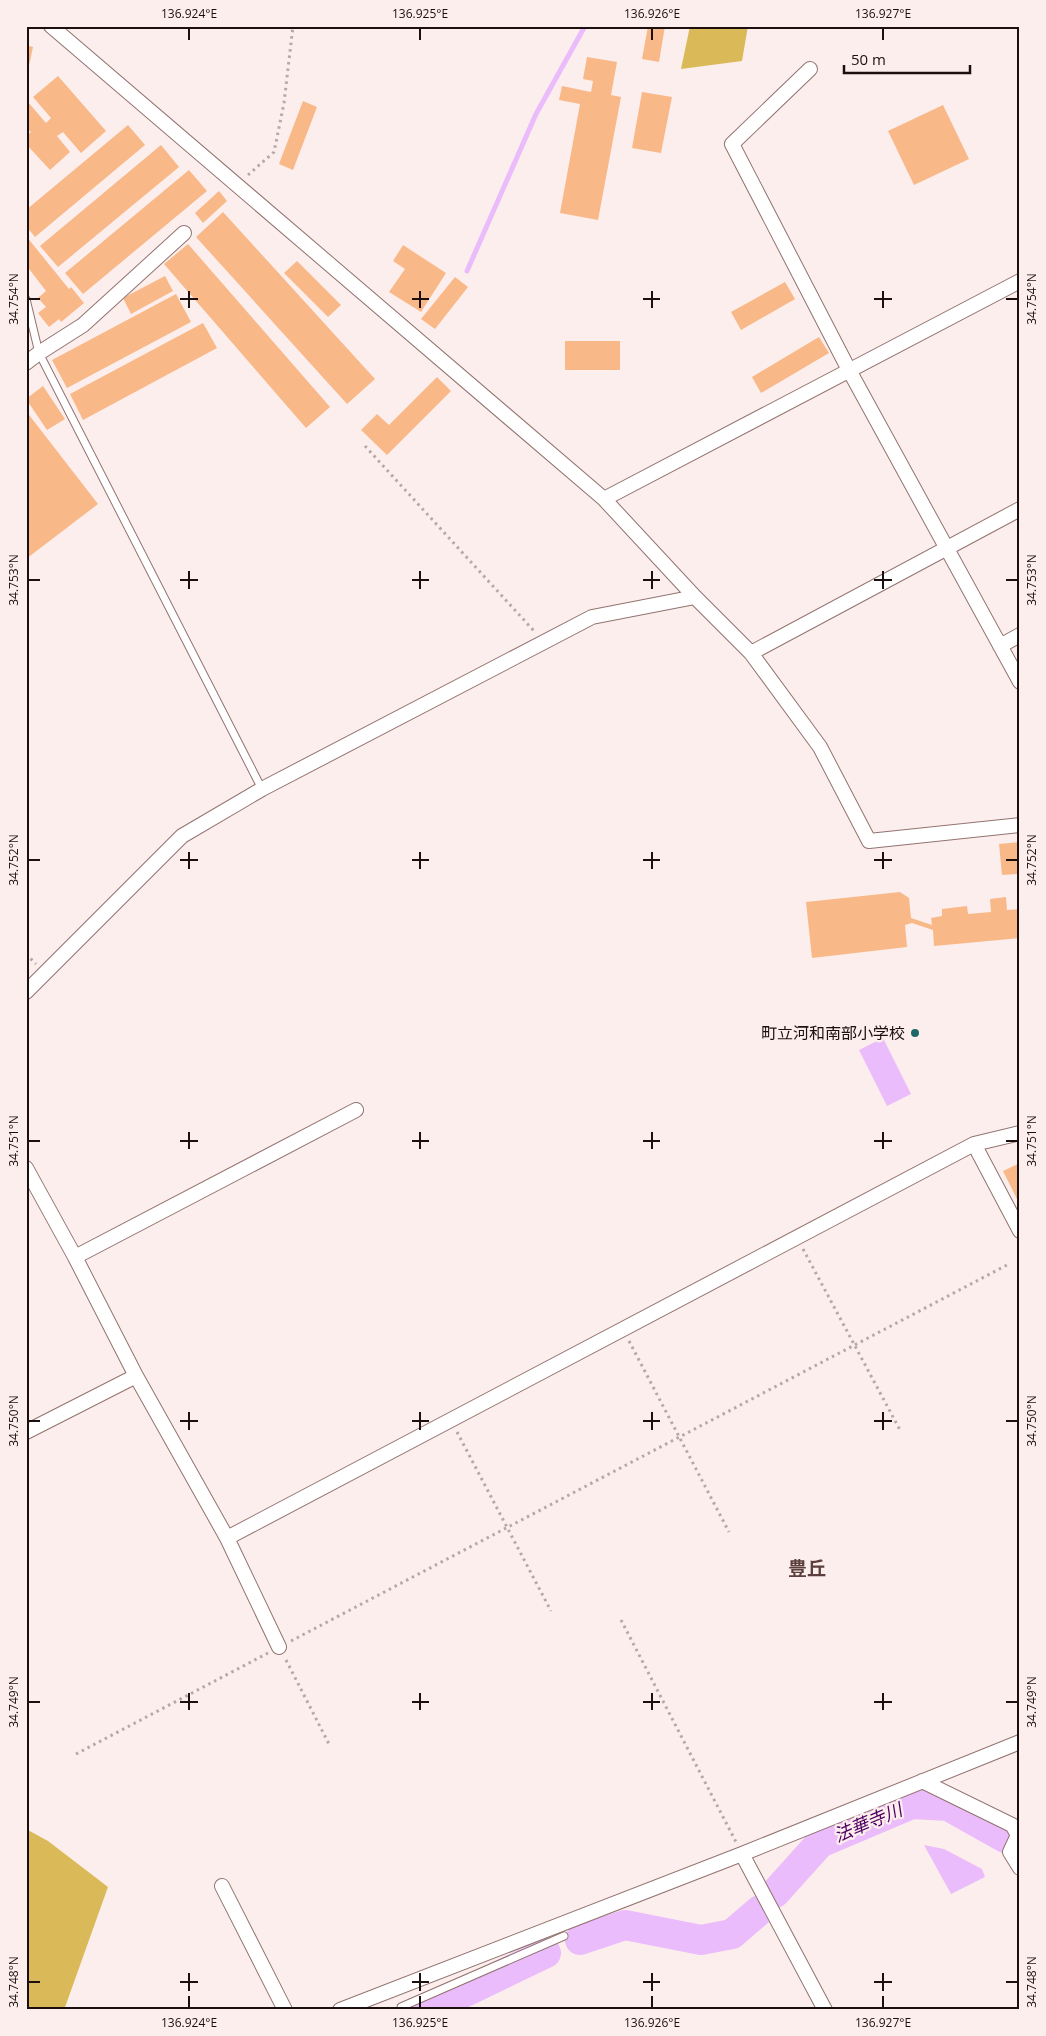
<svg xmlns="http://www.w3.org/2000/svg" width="1046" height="2036" font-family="'Open Sans','Noto Sans JP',sans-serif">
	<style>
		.forest { fill: #daba58 }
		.water { fill: #eabcfb }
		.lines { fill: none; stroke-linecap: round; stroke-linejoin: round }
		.stream { stroke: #eabcfb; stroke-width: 5 }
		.river { stroke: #eabcfb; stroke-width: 30 }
		.building { fill: #f9b888 }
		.service-casing { stroke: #927370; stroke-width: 9 }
		.minor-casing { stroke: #927370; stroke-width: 16 }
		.path { stroke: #b6a8a7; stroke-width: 3; stroke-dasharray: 2.5 4; stroke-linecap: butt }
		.service { stroke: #fff; stroke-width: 7 }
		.minor { stroke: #fff; stroke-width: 14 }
		.ticks { fill: none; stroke: #1b0f0f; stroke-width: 2 }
		.poi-dot { fill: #1b6866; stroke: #fceeec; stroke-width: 2 }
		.labels { text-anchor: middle; stroke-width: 4.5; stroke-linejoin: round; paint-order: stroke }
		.poi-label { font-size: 16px; fill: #1b0f0f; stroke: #fceeec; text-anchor: end }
		.water-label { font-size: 18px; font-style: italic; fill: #4f0263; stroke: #fceeec }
		.quarter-label { font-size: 19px; font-weight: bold; fill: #5b3f3c; stroke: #fceeec }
		.neatline { fill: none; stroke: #1b0f0f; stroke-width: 2 }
		.ticks-label { font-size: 12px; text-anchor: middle; fill: #1b0f0f }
	</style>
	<rect width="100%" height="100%" fill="#fceeec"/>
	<!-- forest -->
	<path class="forest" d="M690,26H748L742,61L681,69Z
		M26,1829L48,1841L108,1887L64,2010H26Z"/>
	<!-- water -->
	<path class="water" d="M883,1038L911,1094L887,1106L859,1050Z
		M924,1845L944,1849L982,1869L985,1877L951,1894Z"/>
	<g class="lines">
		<!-- stream -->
		<path class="stream" d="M467,271L536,114L585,26"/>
		<!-- river -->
		<path class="river" d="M775,1893L820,1843L912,1804L948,1806L1005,1838
			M580,1940L625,1925L701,1940L732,1934L760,1910
			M428,2010L546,1953"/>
	</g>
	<!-- building -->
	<path class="building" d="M648,26H665L659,62L642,59Z
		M26,45L33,47L27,75H26Z
		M587,57L617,62L611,95L621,97L598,220L560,213L580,104L559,100L562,86L591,92L593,81L583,79Z
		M58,76L106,131L81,153L63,132L57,136L70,152L50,170L26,144V136L31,132L26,127V109L28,102L46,123L51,118L33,97Z
		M642,92L672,97L661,153L632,148Z
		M303,101L317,107L293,170L279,164Z
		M943,105L969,159L914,185L888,131Z
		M128,125L145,145L35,237L26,226V210Z
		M161,145L179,167L58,267L40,246Z
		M189,170L207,191L83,294L65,273Z
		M219,191L227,201L203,223L195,213Z
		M223,212L375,379L347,404L196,237Z
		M26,236L69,289L71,287L84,303L61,322L59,319L49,327L38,313L46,307L38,298L46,291L26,265Z
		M188,244L330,407L306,428L164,264Z
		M403,245L446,273L421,312L389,292L405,269L393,261Z
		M297,261L341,305L328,317L284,273Z
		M165,276L173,291L131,314L123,298Z
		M455,277L468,287L435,329L421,319Z
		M785,282L795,299L741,330L731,312Z
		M176,294L191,322L67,388L52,360Z
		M203,323L217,348L83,420L70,394Z
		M819,337L829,353L761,393L752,377Z
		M565,341H620V370H565Z
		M437,377L451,391L387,455L361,430L377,414L389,425Z
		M43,386L65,419L47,430L26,399Z
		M26,411L98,504L26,559Z
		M1020,842V874L1002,875L999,844Z
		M900,892L909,898L911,918L932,925L931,918L942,916V909L967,906L968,914L991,912L990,899L1006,897L1007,910L1020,909V938L934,946L933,930L912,923L905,925L907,947L812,958L806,902Z
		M1020,1163V1205L1003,1171Z"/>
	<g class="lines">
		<defs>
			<path id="service" d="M26,299L39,353L262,789
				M401,2010V2007L564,1936"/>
			<path id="minor" d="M51,26L604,499L695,597L751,653L820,747L869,841L1020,825
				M810,69L732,144L849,370L1020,682
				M26,363L39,353L83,325L184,233
				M604,499L1020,281
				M1000,646L1020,635
				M751,653L1020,509
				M26,992L182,836L262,789L592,617L695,597
				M974,1144L1020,1231
				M26,1168L75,1257L136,1376L227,1538L279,1647
				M75,1257L356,1110
				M26,1432L136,1376
				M227,1538L974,1144L1020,1133
				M922,1781L1012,1825L1018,1835L1010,1852L1020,1868
				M742,1854L825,2010
				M222,1886L285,2010
				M340,2010L742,1854L1020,1742"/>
		</defs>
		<!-- service casing -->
		<use href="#service" class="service-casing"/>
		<!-- minor casing -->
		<use href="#minor" class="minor-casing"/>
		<!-- path -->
		<path class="path" d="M248,175L274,152L284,103L293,26
			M365,446L534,631
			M26,954L36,964
			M803,1249L900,1430
			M629,1341L729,1532
			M457,1432L551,1611
			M621,1620L736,1842
			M291,1641L1007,1265
			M286,1660L330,1746
			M76,1754L268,1653"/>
		<!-- service -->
		<use href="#service" class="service"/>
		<!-- minor -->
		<use href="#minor" class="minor"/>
	</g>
	<!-- ticks -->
	<path class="ticks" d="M189,28V40M420,28V40M652,28V40M883,28V40M189,291V308M420,291V308M652,291V308M883,291V308M28,299H40M180,299H198M412,299H429M643,299H660M874,299H892M1006,299H1018M189,571V589M420,571V589M652,571V589M883,571V589M28,580H40M180,580H198M412,580H429M643,580H660M874,580H892M1006,580H1018M189,852V869M420,852V869M652,852V869M883,852V869M28,860H40M180,860H198M412,860H429M643,860H660M874,860H892M1006,860H1018M189,1132V1149M420,1132V1149M652,1132V1149M883,1132V1149M28,1141H40M180,1141H198M412,1141H429M643,1141H660M874,1141H892M1006,1141H1018M189,1412V1430M420,1412V1430M652,1412V1430M883,1412V1430M28,1421H40M180,1421H198M412,1421H429M643,1421H660M874,1421H892M1006,1421H1018M189,1693V1710M420,1693V1710M652,1693V1710M883,1693V1710M28,1702H40M180,1702H198M412,1702H429M643,1702H660M874,1702H892M1006,1702H1018M189,1973V1991M420,1973V1991M652,1973V1991M883,1973V1991M28,1982H40M180,1982H198M412,1982H429M643,1982H660M874,1982H892M1006,1982H1018M189,1996V2008M420,1996V2008M652,1996V2008M883,1996V2008"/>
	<!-- markers -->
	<circle class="poi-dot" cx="915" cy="1033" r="5"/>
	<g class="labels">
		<!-- poi labels -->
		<g class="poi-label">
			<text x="905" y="1039">町立河和南部小学校</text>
		</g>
		<!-- water labels -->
		<g class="water-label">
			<text transform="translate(868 1823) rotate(-23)" y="6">法華寺川</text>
		</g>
		<!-- quarter labels -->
		<g class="quarter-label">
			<text x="807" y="1575">豊丘</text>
		</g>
	</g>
	<!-- border -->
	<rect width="1046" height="2036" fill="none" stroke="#fceeec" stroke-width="55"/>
	<!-- scale -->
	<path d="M844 65v8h126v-8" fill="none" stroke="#1b0f0f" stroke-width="2.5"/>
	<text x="851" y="65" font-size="15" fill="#1b0f0f" stroke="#fceeec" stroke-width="4" paint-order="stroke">50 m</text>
	<rect x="28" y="28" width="990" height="1980" class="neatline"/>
	<g class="ticks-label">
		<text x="189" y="18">136.924°E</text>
		<text x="420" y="18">136.925°E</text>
		<text x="652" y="18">136.926°E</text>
		<text x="883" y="18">136.927°E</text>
		<text transform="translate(14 299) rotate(-90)" y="4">34.754°N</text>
		<text transform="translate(1032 299) rotate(-90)" y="4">34.754°N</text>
		<text transform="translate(14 580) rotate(-90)" y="4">34.753°N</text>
		<text transform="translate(1032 580) rotate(-90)" y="4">34.753°N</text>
		<text transform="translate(14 860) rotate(-90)" y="4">34.752°N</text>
		<text transform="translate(1032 860) rotate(-90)" y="4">34.752°N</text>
		<text transform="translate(14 1141) rotate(-90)" y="4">34.751°N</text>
		<text transform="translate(1032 1141) rotate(-90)" y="4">34.751°N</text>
		<text transform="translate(14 1421) rotate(-90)" y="4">34.750°N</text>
		<text transform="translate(1032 1421) rotate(-90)" y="4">34.750°N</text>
		<text transform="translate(14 1702) rotate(-90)" y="4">34.749°N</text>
		<text transform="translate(1032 1702) rotate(-90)" y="4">34.749°N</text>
		<text transform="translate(14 1982) rotate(-90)" y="4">34.748°N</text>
		<text transform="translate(1032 1982) rotate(-90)" y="4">34.748°N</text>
		<text x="189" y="2027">136.924°E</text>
		<text x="420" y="2027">136.925°E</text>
		<text x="652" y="2027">136.926°E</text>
		<text x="883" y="2027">136.927°E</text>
	</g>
</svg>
